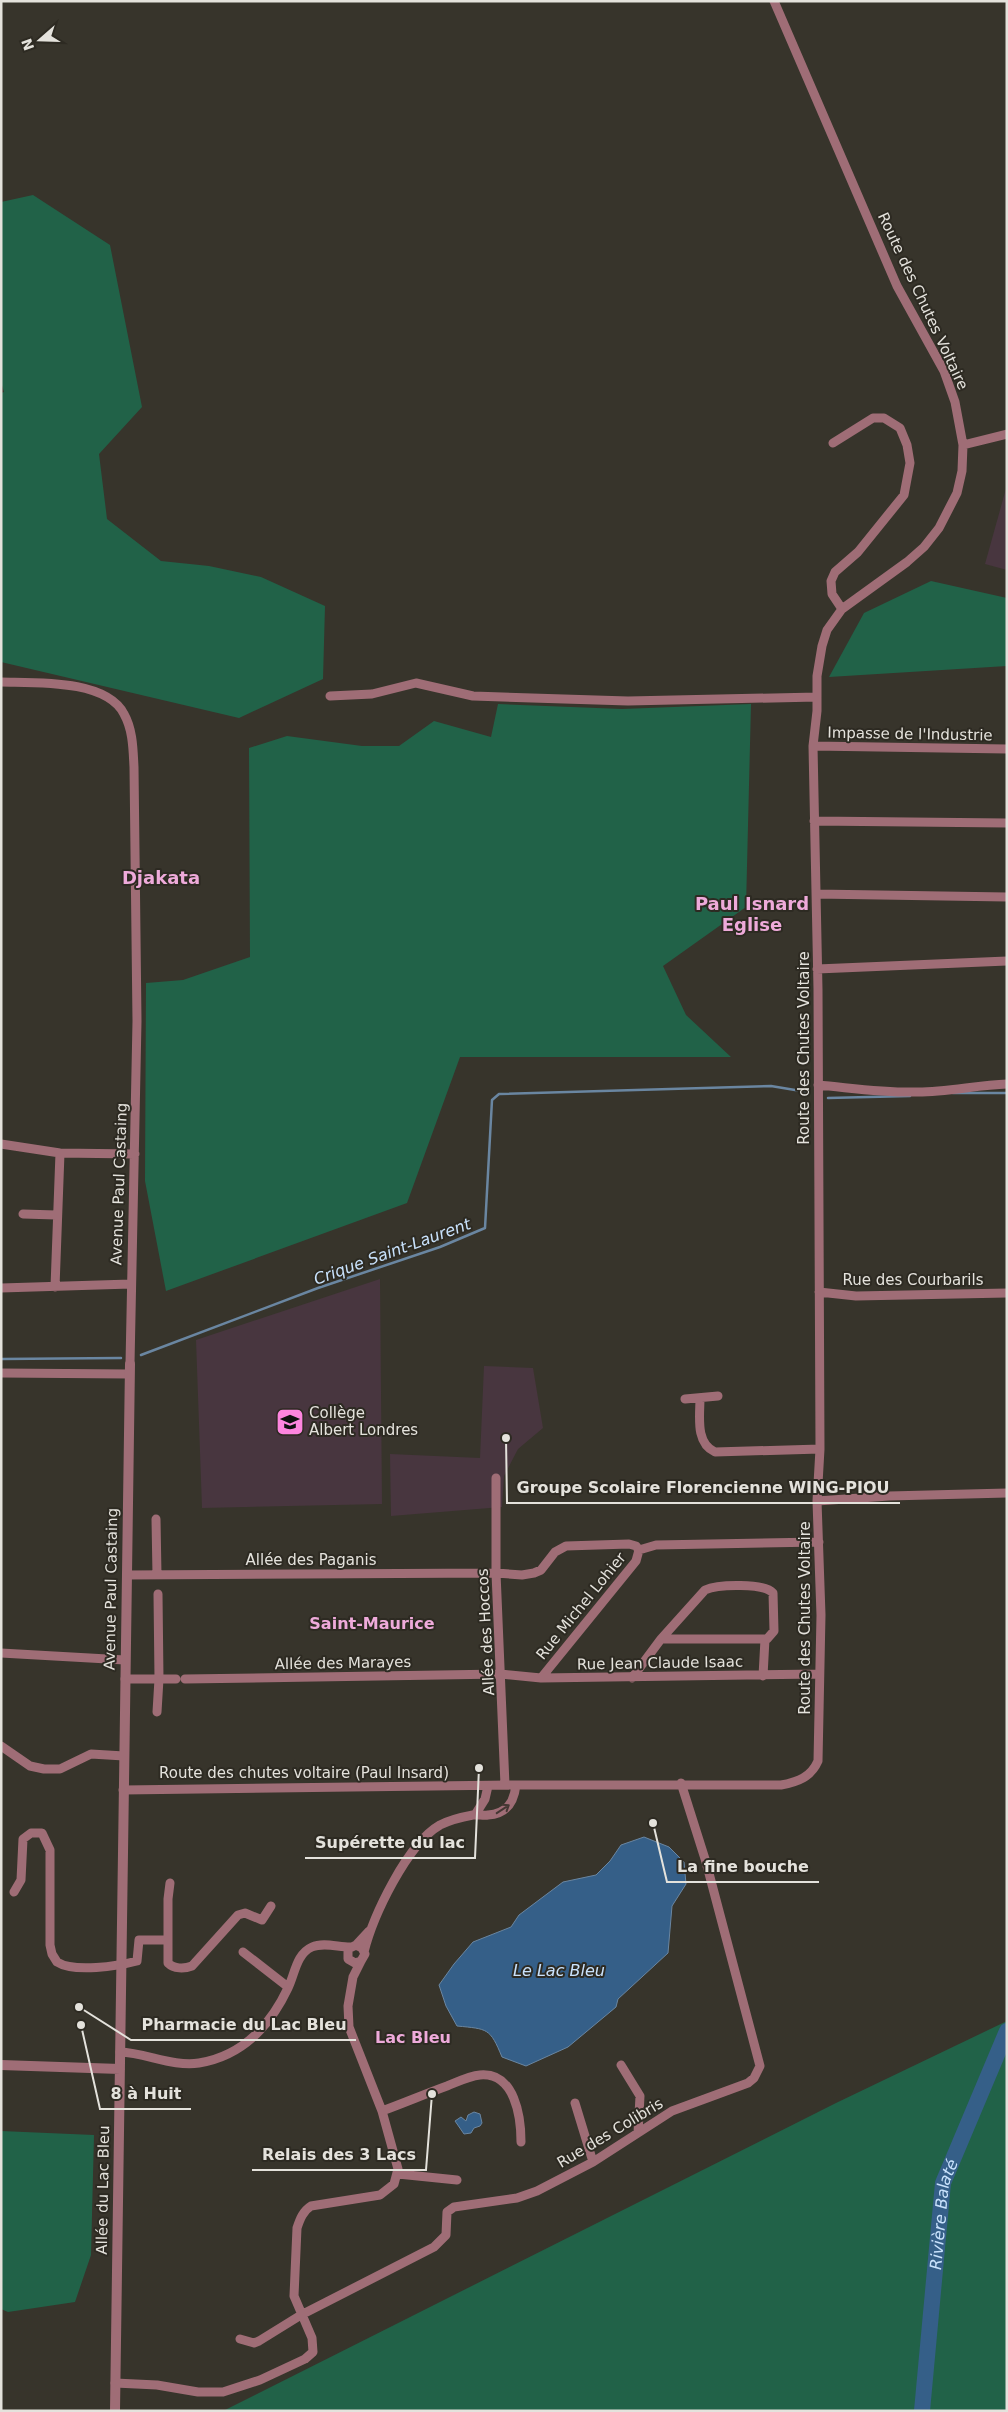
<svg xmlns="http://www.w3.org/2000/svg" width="1008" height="2412" font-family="'DejaVu Sans',sans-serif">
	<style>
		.education { fill: #48363f }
		.green { fill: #216248 }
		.water { fill: #355f88; stroke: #6a86a1 }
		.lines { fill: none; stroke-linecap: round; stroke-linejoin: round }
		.stream { stroke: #6a86a1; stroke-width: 2.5 }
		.river { stroke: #355f88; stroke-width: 16 }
		.minor { stroke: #9f6d76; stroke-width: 9 }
		.tertiary { stroke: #9f6d76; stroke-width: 10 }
		.oneway { stroke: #443733 }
		.labels { text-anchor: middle; stroke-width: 4; stroke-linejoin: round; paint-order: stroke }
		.street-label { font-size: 15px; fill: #e4e2dc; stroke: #2d2a22 }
		.poi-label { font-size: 15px; fill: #e4e2dc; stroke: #2d2a22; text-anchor: start }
		.water-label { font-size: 16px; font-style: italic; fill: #c9e2fc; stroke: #2d2a22 }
		.neighbourhood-label { font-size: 16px; font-weight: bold; fill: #eeaada; stroke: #2d2a22 }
		.quarter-label { font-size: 18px; font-weight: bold; fill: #eeaada; stroke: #2d2a22 }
		.leader { fill: none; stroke: #e4e2dc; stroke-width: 2 }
		.callout-dot { fill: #e4e2dc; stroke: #2d2a22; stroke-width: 2 }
		.callout-label { font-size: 16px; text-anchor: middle; font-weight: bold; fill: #e4e2dc; stroke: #2d2a22; stroke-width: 4; stroke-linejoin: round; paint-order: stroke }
	</style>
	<rect width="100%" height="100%" fill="#37342b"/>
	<!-- education -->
	<path class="education" d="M1007,485V570L985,564Z
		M380,1279L382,1504L202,1508L196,1340Z
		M484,1366L533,1368L543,1428L518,1449L504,1476L502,1507L391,1516L390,1454L480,1458Z"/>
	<!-- green -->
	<path class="green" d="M33,195L110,245L142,407L99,454L107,519L161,561L209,566L261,577L325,606L323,679L239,718L1,662V393L4,392L1,382V202Z
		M931,581L1007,598V666L829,677L864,613Z
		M498,704L622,709L751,704L746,907L663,966L686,1015L731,1057H460L407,1203L166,1291L145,1181L146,983L183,980L250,957L249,748L287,736L362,746H399L434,721L491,737Z
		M1007,2021V2411H223L836,2103Z
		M1,2131L94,2135L91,2255L75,2302L8,2312L1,2309Z"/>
	<!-- water -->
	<path class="water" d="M644,1837L669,1847L684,1862L686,1884L672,1906L668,1953L618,1999L616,2007L568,2047L526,2066L502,2057C490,2028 488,2029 457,2026L446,2006L439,1985L454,1964L473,1942L511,1927L519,1915L563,1882L596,1875L610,1861L621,1845Z
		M474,2112L480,2114L482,2123L480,2126L474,2128L471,2133L464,2134L455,2121L461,2117L466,2121L468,2115Z"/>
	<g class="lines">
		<!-- stream -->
		<path class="stream" d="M953,1093H1007
			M828,1098L910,1096
			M141,1355L318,1288L440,1247L485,1228L492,1100L499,1094L771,1086L807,1092
			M1,1359L121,1358"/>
		<!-- river -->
		<path class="river" id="s1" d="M922,2411L943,2183L1007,2031"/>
		<!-- minor -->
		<path class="minor" d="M833,443L873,418H884L900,428L907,445L910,463L904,495L858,552L835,572L831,581L832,594L842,609
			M963,445L1007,434
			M1,682C35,683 106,679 124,714C133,730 133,749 134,767L137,1021L130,1364
			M330,696L372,694L416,683L473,696L628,701L817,697
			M813,746L1007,749
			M814,821L1007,823
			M816,894L1007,897
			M817,969L1007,961
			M818,1085C852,1088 883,1093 918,1092C948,1092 977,1085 1007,1084
			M1,1144L60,1153L135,1154
			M23,1214L56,1215
			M55,1287L60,1153
			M1,1288L131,1284
			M819,1292L856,1296L1007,1293
			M1,1373L129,1374
			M700,1398C700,1416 695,1443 715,1452L820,1449
			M685,1399L718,1396
			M496,1478V1573L505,1785
			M817,1501L889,1496L1007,1493
			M156,1519L157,1575
			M639,1550L656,1545L819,1542
			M127,1575L496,1573L522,1575L534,1573L541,1570L555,1552L566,1546L629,1544L636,1546L639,1550
			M1,1653L125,1660
			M763,1676L765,1639
			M541,1678L636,1561L639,1550
			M632,1678L661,1639L705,1590C718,1584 764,1583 773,1593L774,1631L767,1639H661
			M125,1679H176
			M185,1679L501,1674L541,1678L819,1674
			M157,1712L159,1679L158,1594
			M1,1746L30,1766L44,1769H60L91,1754L124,1756
			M123,1790L516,1785H781C798,1782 811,1777 818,1761L821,1615L817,1501L820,1449L818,989L813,746L817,711V676L822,646L827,630L842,609L907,562L924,547L939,528L957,493L962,471L963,445L955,402L944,371L897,286L774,1
			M475,1815L485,1799L488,1786
			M170,1883L168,1899V1963C174,1969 184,1969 192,1966L238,1915L245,1913L262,1920L271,1906
			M14,1892L21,1880L23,1839L31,1833H42L50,1850V1945L52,1954L57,1962C74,1973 118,1966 137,1961L139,1940H167
			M356,1945L362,1948L365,1954L361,1961L355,1963L348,1959V1949L356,1945L369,1931
			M243,1952L288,1987
			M364,1952C373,1916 407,1844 440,1825C450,1820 462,1817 473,1815C478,1814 483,1816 488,1815C507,1814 514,1802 516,1785
			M120,2052C146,2053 173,2067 199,2063C242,2056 270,2026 288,1988C295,1974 296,1954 312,1947C323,1942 338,1947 350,1947
			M621,2065L640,2096L638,2133
			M575,2103L593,2162
			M382,2111C404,2103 425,2094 447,2086C457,2082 469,2076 480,2075C515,2072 521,2117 521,2142
			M398,2174L457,2180
			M240,2339L254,2343L259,2341L301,2315L434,2247L446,2235L447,2212L454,2207L517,2198L537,2191L593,2162L672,2111L748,2083L754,2078L760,2066L706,1862L681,1783
			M115,2383L157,2385L198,2392H223L260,2380L305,2359L313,2352L312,2338L294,2296L297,2228C300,2219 303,2211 311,2206L380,2195L394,2184L398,2169L382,2111L349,2027L348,2006L353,1977L361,1961"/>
		<!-- tertiary -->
		<path class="tertiary" d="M1,2065L120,2069
			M115,2411L130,1364"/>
	</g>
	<!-- one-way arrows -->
	<defs><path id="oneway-shaft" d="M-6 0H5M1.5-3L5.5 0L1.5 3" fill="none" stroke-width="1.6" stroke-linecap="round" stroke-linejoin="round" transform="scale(1.25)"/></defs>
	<use class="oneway" href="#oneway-shaft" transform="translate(503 1809) rotate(-33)"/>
	<!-- icons -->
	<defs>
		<symbol id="school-square" viewBox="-11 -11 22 22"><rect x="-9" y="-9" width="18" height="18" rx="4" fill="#fe85df" stroke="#2d2a22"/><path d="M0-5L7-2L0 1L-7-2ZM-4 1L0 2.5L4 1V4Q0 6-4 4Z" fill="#111"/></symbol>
	</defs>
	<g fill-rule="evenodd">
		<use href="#school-square" x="274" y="1406" width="32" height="32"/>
	</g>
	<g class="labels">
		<!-- street labels -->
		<g class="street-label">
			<text transform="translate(923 301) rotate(65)" y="5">Route des Chutes Voltaire</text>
			<text transform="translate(910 734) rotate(1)" y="5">Impasse de l'Industrie</text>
			<text transform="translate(804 1048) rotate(-90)" y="5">Route des Chutes Voltaire</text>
			<text transform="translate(119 1184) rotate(-88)" y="5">Avenue Paul Castaing</text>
			<text x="913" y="1285">Rue des Courbarils</text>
			<text x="311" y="1565">Allée des Paganis</text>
			<text transform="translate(111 1589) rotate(-89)" y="5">Avenue Paul Castaing</text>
			<text transform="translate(581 1606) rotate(-51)" y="5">Rue Michel Lohier</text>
			<text transform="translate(805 1618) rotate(-90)" y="5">Route des Chutes Voltaire</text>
			<text transform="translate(486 1632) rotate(-93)" y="5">Allée des Hoccos</text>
			<text transform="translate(343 1663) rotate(-1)" y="5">Allée des Marayes</text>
			<text transform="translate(660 1663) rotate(-1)" y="5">Rue Jean Claude Isaac</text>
			<text x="304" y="1778">Route des chutes voltaire (Paul Insard)</text>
			<text transform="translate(610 2133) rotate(-31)" y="5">Rue des Colibris</text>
			<text transform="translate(103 2190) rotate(-89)" y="5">Allée du Lac Bleu</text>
		</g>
		<!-- poi labels -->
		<g class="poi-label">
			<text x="309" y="1418">Collège<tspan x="309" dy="17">Albert Londres</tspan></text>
		</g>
		<!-- water labels -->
		<g class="water-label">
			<text transform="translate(392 1251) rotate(-20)" y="6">Crique Saint-Laurent</text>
			<text x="559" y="1976">Le Lac Bleu</text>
			<text dy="6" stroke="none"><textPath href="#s1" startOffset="198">Rivière Balaté</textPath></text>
		</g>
		<!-- neighbourhood labels -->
		<g class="neighbourhood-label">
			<text x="372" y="1629">Saint-Maurice</text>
			<text x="413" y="2043">Lac Bleu</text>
		</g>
		<!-- quarter labels -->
		<g class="quarter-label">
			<text x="161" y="884">Djakata</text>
			<text x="752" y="910">Paul Isnard<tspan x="752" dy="21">Eglise</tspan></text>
		</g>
	</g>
	<!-- callouts -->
	<path class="leader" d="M506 1438L507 1503H900M479 1768L475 1858H305M653 1823L667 1882H819M79 2007L131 2040H356M81 2025L100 2109H191M432 2094L426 2170H252"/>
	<g class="callout-dot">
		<circle cx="506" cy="1438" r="5"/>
		<circle cx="479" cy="1768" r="5"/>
		<circle cx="653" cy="1823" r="5"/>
		<circle cx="79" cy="2007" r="5"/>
		<circle cx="81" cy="2025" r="5"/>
		<circle cx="432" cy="2094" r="5"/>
	</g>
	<g class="callout-label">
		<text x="703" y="1493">Groupe Scolaire Florencienne WING-PIOU</text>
		<text x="390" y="1848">Supérette du lac</text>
		<text x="743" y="1872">La fine bouche</text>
		<text x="244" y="2030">Pharmacie du Lac Bleu</text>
		<text x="146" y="2099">8 à Huit</text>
		<text x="339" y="2160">Relais des 3 Lacs</text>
	</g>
	<!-- border -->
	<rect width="1008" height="2412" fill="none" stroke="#e4e2dc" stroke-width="5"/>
	<!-- north arrow -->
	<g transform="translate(40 40) rotate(250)" stroke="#2d2a22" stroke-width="4" paint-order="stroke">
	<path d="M0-4L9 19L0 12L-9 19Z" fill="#e4e2dc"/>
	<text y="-8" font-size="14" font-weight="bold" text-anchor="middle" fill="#e4e2dc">N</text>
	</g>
</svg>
